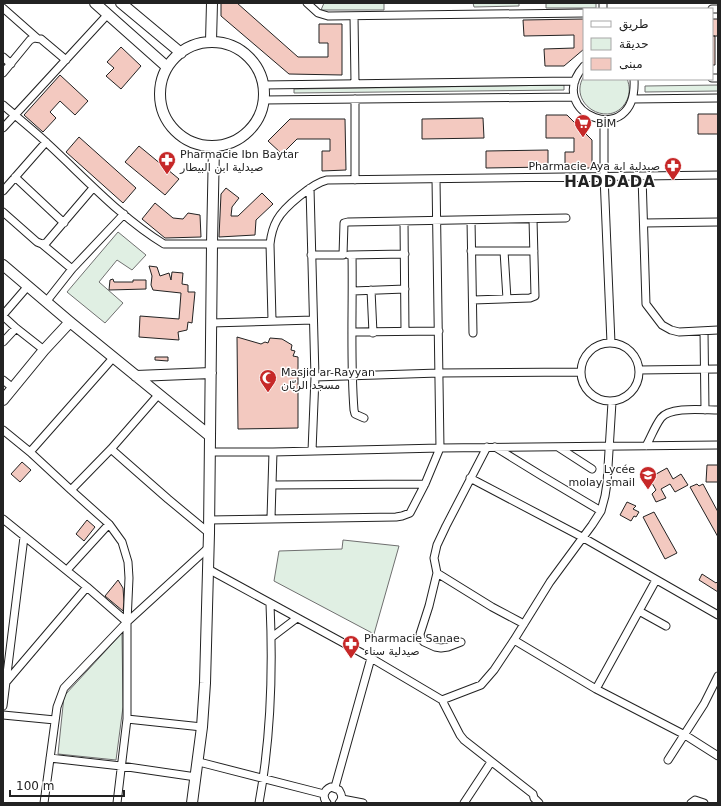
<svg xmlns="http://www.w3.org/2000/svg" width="721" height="806" font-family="'DejaVu Sans',Vazirmatn,sans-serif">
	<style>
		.green { fill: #e0efe3; stroke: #6f6f6f }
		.building { fill: #f3c9c0; stroke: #222 }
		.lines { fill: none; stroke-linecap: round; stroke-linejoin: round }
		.street-casing { stroke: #222; stroke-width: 9 }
		.secondary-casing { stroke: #222; stroke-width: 12 }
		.street { stroke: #fff; stroke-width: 7 }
		.secondary { stroke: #fff; stroke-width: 10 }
		.labels { text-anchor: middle; stroke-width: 3; stroke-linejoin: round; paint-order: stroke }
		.poi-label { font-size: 11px; fill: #222; stroke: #fff; text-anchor: start }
		.district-label { font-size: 15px; font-weight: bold; letter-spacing: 1px; fill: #222; stroke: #fff }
	</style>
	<rect width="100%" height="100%" fill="#fff"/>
	<!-- green -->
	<path class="green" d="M324,3H384V10H321Z
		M473,3H519V6L474,7Z
		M546,3H596V8H546Z
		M584,76V79H627C630,86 630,93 627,100C612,131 566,105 584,76Z
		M564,85V90L294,93V89Z
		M718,85V91L645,92V86Z
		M118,232L146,255L132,270L117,260L99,282L123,303L105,323L67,292Z
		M343,540L399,546L374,634L274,581L279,551L342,549Z
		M122,633L123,707L116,760L58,754L64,696Z"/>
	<!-- building -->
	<path class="building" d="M221,3H237L298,57H328V43H319V24H342V75L289,74L221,16Z
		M584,19V49L564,66H545L544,49L574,48V35L524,36L523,20Z
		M712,19H718V36H712Z
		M712,36H715V65H712Z
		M121,47L141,66L121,89L106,76L114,68L107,62Z
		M60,75L88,101L75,115L60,101L50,112L56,118L43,132L24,115Z
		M698,114H718V134H698Z
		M546,115H567L592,140V168H565V152H574V138H546Z
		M483,118L484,138L422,139V119Z
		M290,119H345L346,170L322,171V151H330V139H297L282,154L268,141Z
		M79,137L136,188L123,203L66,152Z
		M139,146L179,179L165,195L125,162Z
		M548,150V167L486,168V151Z
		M226,188L239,198L232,207L231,216H238L262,193L273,204L256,220L255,235L219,237L221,194Z
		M155,203L173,218L183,219L188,213L200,215L201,237L165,238L142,219Z
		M149,266L157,267L160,276L169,273L171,280L172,272L183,273L182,284L188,285V292H195L192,323L188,322L187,330L178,332L179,340L139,337L140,316L179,319L181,293L153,290L151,285L152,276Z
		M113,279L114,282H133V280H146V289L109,290L110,280Z
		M237,337L261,344L265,342L268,343L270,338L282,339L292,345L291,350L295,351L293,356L298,357V428L238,429Z
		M155,357H168V361L155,360Z
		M22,462L31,470L20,482L11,474Z
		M707,465H718V482H706Z
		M667,468L673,479L681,474L688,485L675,492L670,484L661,489L666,498L656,502L652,494L656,490L649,478Z
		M697,484L699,486L703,484L718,512V537L690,487Z
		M627,502L636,506L633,509L639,512L636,517L634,516L631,521L620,515Z
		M654,512L677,553L665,559L643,517Z
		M87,520L95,527L84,541L76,534Z
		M702,574L716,583L718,581V592L699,580Z
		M118,580L123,588L124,602L123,611L105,596Z"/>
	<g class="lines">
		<defs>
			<path id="street" d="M307,3L318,13L328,16L584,13
				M3,8L37,38
				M603,9V3
				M712,9H718
				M354,16L355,83
				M3,57L11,64
				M584,66C542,113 638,152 634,79
				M3,73L30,40L34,38L41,39L66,60
				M712,78H718
				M263,85L575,81
				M355,99V180
				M633,99L718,98
				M263,100L574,97
				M3,105C18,118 33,130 47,143C84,177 121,218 164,244H270
				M604,120V176L611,343
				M3,128L108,14
				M642,176L646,304L662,325L671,330L679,332L718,330
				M15,177L64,223
				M310,188L315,377L312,451
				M3,191L46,142
				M3,212L37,242L42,244L46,243L93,188
				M471,220L473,333
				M404,221L405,331
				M644,223L718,222
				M42,244L72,269
				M471,251H534
				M504,251L507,299
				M311,255H343L344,223L348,222L566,218
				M349,255L405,254
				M352,255C353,306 350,358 354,410L355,414L364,418
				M371,290L373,333
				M353,291L405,289
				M473,300L530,298L535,296L533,219
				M46,302L72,269L124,214
				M3,315L28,286
				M3,316L16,328L44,350
				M272,320L270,244C271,235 273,227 277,220C284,207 313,183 327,180L718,175
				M211,323L313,320
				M704,331L705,410
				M353,332L439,331
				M3,342L16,328
				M581 372a29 29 0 1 1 58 0a29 29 0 1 1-58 0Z
				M639,370L718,369
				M315,377L439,373L581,372
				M3,380L13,388
				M3,430L30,452L71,490L109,524L122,542L128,562L129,578L127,622V719L117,803
				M646,446C651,437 655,426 661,418C670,406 704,410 718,410
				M495,447L542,476L601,511
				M558,447L592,469
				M111,449L168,499L209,533
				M30,452L113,358
				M210,452H273L440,448L718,445
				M470,478L582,537L718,615
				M273,485L425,484
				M71,490L111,449L159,394
				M271,518L273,452
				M3,519L87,587L127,622
				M209,520L396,517L402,516L410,513L425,484L440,448L436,179
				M208,569L371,658L442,700L460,735L464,740L533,794L534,798L539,803
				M67,570L109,524
				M437,573L492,607L524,624
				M639,611L666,626
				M272,637L297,618
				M514,640L596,689L685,735L718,756
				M461,642L448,647L441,648L435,647L424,642L421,639L420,634L429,606L437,573L434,558L437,545L446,526L487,447
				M7,681L87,587
				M596,689L656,580
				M442,700L481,685L494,670L514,640L550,582L592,525L601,511L605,496L607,483L612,402
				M3,706L24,537
				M3,715L55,720
				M127,719L202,727
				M50,758L121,766L196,777
				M668,760L704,704L718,676
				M199,762L324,794
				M335,787L371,658
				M342,799L363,803
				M44,803L57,707L64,688L127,622L208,548
				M259,803C271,738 273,670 270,604
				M327,803C322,797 324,790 331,787L339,790C342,795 343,798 339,803
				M464,803L491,762
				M691,803L695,800L704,803"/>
			<path id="secondary" d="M95,3L167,67
				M121,3L181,53
				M211,41L212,3
				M160 94a52 52 0 1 1 104 0a52 52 0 1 1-104 0Z
				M3,265L70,322L210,436
				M136,376L211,373
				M3,400L44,350L70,322
				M192,803L202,727L205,683L209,533L212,244L214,146"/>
		</defs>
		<!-- street casing -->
		<use href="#street" class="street-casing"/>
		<!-- secondary casing -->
		<use href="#secondary" class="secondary-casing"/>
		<!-- street -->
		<use href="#street" class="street"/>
		<!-- secondary -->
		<use href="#secondary" class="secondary"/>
	</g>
	<!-- icons -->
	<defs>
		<symbol id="supermarket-pin" viewBox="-11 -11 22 30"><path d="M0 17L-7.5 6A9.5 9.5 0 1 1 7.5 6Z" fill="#c62828" stroke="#fff"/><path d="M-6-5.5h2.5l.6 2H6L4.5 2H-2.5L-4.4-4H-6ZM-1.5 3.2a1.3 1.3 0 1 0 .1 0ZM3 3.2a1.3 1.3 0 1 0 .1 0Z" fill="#fff"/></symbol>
		<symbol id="pharmacy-pin" viewBox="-11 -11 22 30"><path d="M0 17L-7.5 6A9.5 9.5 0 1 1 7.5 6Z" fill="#c62828" stroke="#fff"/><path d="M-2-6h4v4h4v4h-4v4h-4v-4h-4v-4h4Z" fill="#fff"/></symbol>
		<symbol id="mosque-pin" viewBox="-11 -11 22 30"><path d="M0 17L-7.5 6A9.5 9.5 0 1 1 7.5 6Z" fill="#c62828" stroke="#fff"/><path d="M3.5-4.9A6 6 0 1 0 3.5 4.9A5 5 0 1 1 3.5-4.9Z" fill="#fff"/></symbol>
		<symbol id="school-pin" viewBox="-11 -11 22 30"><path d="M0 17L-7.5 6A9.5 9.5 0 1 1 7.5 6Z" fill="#c62828" stroke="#fff"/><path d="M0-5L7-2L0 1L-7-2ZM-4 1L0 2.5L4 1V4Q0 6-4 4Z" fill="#fff"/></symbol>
	</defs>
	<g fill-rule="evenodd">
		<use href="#supermarket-pin" x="573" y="113" width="20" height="27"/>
		<use href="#pharmacy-pin" x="157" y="150" width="20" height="27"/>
		<use href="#pharmacy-pin" x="663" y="156" width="20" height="27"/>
		<use href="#mosque-pin" x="258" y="368" width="20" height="27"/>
		<use href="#school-pin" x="638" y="465" width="20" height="27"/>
		<use href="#pharmacy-pin" x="341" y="634" width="20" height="27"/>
	</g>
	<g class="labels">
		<!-- poi labels -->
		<g class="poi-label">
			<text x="596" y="127">BİM</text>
			<text x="180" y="158">Pharmacie Ibn Baytar<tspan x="180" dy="13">صيدلية ابن البيطار</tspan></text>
			<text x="660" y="170" text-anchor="end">Pharmacie Aya صيدلية اية</text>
			<text x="281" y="376">Masjid ar-Rayyan<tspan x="281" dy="13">مسجد الريّان</tspan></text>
			<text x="635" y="473" text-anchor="end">Lycée<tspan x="635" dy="13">molay smail</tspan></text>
			<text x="364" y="642">Pharmacie Sanae<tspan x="364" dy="13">صيدلية سناء</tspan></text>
		</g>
		<!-- district labels -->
		<g class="district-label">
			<text x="610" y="187">HADDADA</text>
		</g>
	</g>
	<!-- border -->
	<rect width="721" height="806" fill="none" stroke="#222222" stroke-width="8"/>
	<!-- legend -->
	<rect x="583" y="8" width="130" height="72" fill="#ffffff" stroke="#a7a7a7"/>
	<rect x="591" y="21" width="20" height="6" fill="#ffffff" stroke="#a7a7a7"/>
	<text x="619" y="28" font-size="12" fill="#222222">طريق</text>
	<rect x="591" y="38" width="20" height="12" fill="#e0efe3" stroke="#a7a7a7"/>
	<text x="619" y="48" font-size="12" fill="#222222">حديقة</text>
	<rect x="591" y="58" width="20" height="12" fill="#f3c9c0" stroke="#a7a7a7"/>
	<text x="619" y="68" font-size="12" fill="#222222">مبنى</text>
	<!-- scale -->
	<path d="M10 790v6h114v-6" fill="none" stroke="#222222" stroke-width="2"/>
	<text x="16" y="790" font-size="12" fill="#222222" stroke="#ffffff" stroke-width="3" paint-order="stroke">100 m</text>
</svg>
